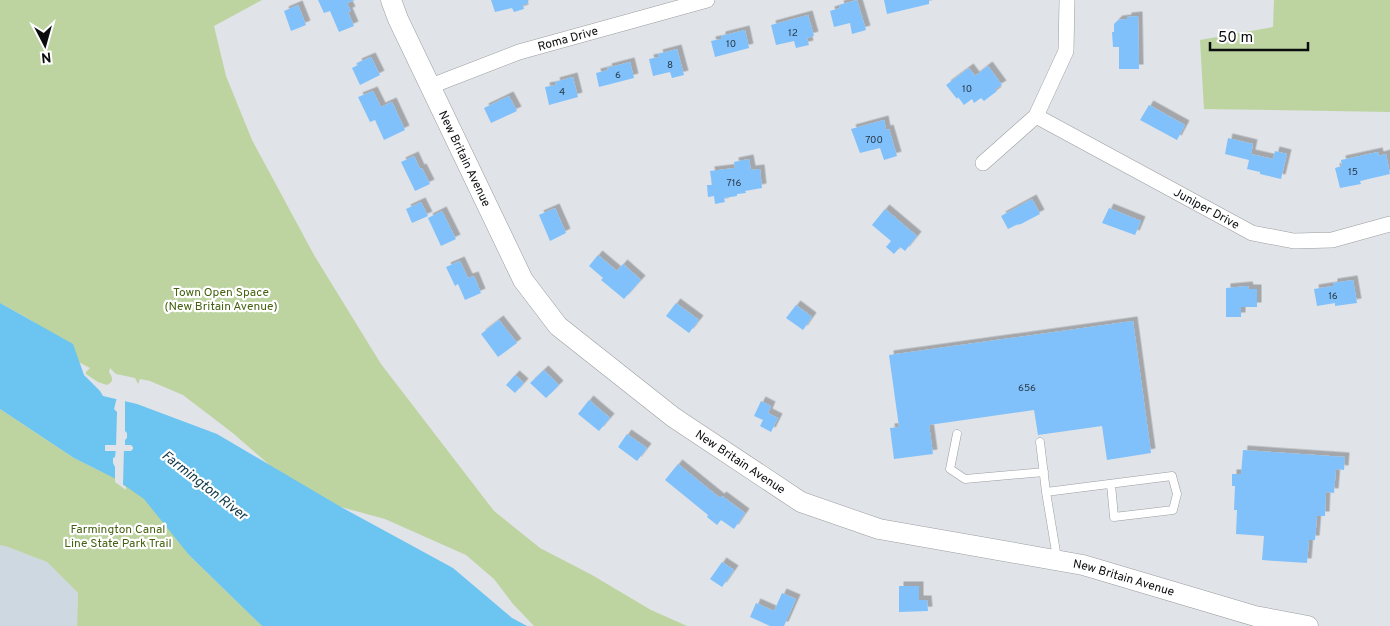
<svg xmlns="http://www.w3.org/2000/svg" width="1390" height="626" font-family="Overpass,sans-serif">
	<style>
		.built { fill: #ced8e1 }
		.green { fill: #bdd4a1 }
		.water { fill: #6cc4f0; fill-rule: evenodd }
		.pier { fill: #e0e3e7 }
		.building { fill: #81c1fb; filter: url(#shadow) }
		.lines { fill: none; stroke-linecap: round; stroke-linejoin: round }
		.service-casing { stroke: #9a9da0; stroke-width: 9 }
		.minor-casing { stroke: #9a9da0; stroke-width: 16 }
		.tertiary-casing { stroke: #9a9da0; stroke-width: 21 }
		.service { stroke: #fff; stroke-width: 8 }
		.minor { stroke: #fff; stroke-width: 15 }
		.tertiary { stroke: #fff; stroke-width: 20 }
		.labels { text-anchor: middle; stroke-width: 4.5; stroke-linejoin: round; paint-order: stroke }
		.number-label { font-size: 10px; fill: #283948 }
		.street-label { font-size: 12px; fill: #0b0c0d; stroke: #fff }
		.park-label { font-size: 12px; fill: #456111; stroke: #fff }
		.water-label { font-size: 14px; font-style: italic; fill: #0e3648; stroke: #fff }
	</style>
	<defs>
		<filter id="shadow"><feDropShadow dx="4.5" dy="-4.5" stdDeviation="0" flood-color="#0004"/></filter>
	</defs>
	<rect width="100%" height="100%" fill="#e0e3e7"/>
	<!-- built -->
	<path class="built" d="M0,545L8,547L47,562L78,593L77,626H0Z"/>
	<!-- green -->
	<path class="green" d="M0,0H262L214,26L226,76L252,140L314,255L381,364L494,511L540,548L592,575L651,610L687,626H534L513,604L494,579L466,555L385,519L341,507L305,496L234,434L183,395L150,381L140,379L138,384L135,378L116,374L110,368L109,372C113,378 114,382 107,385L98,382L86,374V372L90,368L67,356L34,322L0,303Z
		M1274,0H1390V112L1204,109L1200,40L1273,27Z
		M0,409L74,458L102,472L130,468L189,555L262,626H77L78,593L47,562L8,547L0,545Z"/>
	<!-- water -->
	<path class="water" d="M0,303L73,344L84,375L100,391L103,396L137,404L217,434L341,507L453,568L512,618L527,626H262L189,555L144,499L114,478L74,458L0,409ZM105,445H131L133,447V449L131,451H105Z"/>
	<!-- pier -->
	<path class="pier" d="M117,397L125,399V431L127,433V438L125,440V448L116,447L117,412L114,409Z
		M116,448H124L123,485L126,487V490L115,482V467L113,463V458L115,457Z"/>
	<!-- building -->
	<path class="building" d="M318,0H355L347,3L351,11L348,12L354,26L339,32L330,11L324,13Z
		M491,0H528V3L523,5L524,9L514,12L512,8L495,12Z
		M857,0L866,30L852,34L850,23L834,27L830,11L840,8L839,5Z
		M884,0H929V4L887,14Z
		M298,5L306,25L291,31L284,11Z
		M808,15L814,36L807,38L809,45L796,48L794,41L776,45L771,25Z
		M1138,16L1139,69H1119V47H1113L1112,32H1114V24L1118,20L1127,19V17Z
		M745,30L749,48L715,57L711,41L721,39V36Z
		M677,49L684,75L672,78L670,72L653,76L649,59L659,57L658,54Z
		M371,57L380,75L360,85L352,68L358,65L357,63Z
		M630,62L634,78L599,87L596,73L608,70L607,68Z
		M988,66L1002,85L995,89L997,91L984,101L981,98L974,103L972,99L964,105L958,97L957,99L946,85L969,68L975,76Z
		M573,77L578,97L549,105L545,87L556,85L555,82Z
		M373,91L381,107L392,102L405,130L384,140L375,120L370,122L358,97Z
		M509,96L517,111L491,123L484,108Z
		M1149,105L1185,125L1177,140L1140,120Z
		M884,120L886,130L889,129L897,156L884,160L880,148L860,153L851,129Z
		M1228,138L1253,144L1251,154L1273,159L1275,151L1287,154L1281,179L1260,174V172L1247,169L1249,160L1225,154Z
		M1378,152L1379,156L1386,154L1390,174L1360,181L1361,184L1340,188L1335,168L1342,166L1341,160Z
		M414,156L420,169L422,168L430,184L415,191L401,162Z
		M749,159L751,170L760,169L762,188L745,191L746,193L737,194V196L724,198L725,202L715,204L714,196L708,197L707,185H712L710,171L735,168L734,162Z
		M1032,199L1040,214L1021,224L1016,225L1008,229L1001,216Z
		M421,202L428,216L412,223L406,209Z
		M555,208L566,233L550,241L539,215Z
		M1109,208L1141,221L1135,235L1102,223Z
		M885,209L917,236L905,251L900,247L894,254L886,247L891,241L872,225Z
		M442,211L456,239L441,246L428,218Z
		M598,255L617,271L623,264L641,280L624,299L601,280L603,278L589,266Z
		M460,261L468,278L474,276L481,293L465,300L458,284L455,286L446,267Z
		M1353,280L1357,303L1335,306V303L1317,306L1314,289L1333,286V283Z
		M1248,286L1249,289H1257V307H1241V317H1226V288Z
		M676,303L699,320L689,333L666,316Z
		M796,305L812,317L803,330L786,318Z
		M499,320L517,343L498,357L481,334Z
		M1133,321L1151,453L1107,460L1102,426L1038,435L1034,410L929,425L933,454L894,459L890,428L899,427L889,355Z
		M544,370L559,385L546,398L530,383Z
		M515,375L524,383L515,393L506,385Z
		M589,400L610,418L599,431L578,414Z
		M761,401L771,406L768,413L778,418L771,432L760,426L763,420L754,416Z
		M627,434L647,448L637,461L618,447Z
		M1243,450L1345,457L1344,470L1336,469L1334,493L1326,492L1325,516H1317L1315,540H1309L1307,563L1262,560L1264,536L1236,534L1237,510H1234L1235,486H1232V474H1241Z
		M678,464L720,498L722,496L745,513L734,529L721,520L717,525L707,517L708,515L665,480Z
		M722,562L734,570L722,587L710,579Z
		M899,586H919V600H927L928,611L899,612Z
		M782,593L796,599L784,626H770L750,617L756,603L774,611Z"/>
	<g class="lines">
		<defs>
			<path id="service" d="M957,434L950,469L965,479L1044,472
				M1040,442L1046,492L1057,558
				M1046,492L1172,476L1177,494L1173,510L1114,517L1111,484"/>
			<g id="minor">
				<path id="s1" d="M431,86L519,52L707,0"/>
				<path id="s2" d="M1036,116L1252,233L1294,241L1332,240L1390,224"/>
				<path d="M983,163L1036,116L1066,51L1067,0"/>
			</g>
			<g id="tertiary">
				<path id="s3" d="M391,0L398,19L523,280L558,326L673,417L685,425L801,502L879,529L1083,565L1255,616L1308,626"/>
			</g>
		</defs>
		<!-- service casing -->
		<use href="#service" class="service-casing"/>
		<!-- minor casing -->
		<use href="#minor" class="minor-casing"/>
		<!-- tertiary casing -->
		<use href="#tertiary" class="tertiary-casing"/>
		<!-- service -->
		<use href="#service" class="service"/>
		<!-- minor -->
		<use href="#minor" class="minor"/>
		<!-- tertiary -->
		<use href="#tertiary" class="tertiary"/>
	</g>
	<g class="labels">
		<!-- number labels -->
		<g class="number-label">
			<text x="793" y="36">12</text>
			<text x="731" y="47">10</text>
			<text x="670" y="68">8</text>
			<text x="618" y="78">6</text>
			<text x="967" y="92">10</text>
			<text x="562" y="95">4</text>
			<text x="874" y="143">700</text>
			<text x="1353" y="175">15</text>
			<text x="734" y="186">716</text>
			<text x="1333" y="299">16</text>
			<text x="1027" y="391">656</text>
		</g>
		<!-- street labels -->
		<g class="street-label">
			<text dy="4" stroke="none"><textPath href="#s1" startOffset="145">Roma Drive</textPath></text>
			<text dy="4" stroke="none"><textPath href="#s3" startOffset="175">New Britain Avenue</textPath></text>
			<text dy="4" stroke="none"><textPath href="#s2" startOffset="194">Juniper Drive</textPath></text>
			<text dy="4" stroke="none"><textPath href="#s3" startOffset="595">New Britain Avenue</textPath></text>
			<text dy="4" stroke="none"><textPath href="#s3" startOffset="1000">New Britain Avenue</textPath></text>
		</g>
		<!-- park labels -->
		<g class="park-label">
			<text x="221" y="296">Town Open Space<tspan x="221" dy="14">(New Britain Avenue)</tspan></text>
			<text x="118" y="533">Farmington Canal<tspan x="118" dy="14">Line State Park Trail</tspan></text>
		</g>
		<!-- water labels -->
		<g class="water-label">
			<text transform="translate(205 485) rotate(38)" y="5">Farmington River</text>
		</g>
	</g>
	<!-- north arrow -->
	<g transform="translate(45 45) rotate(174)" stroke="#ffffff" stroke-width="4" paint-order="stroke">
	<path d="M0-4L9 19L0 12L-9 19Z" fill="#0b0c0d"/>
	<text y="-8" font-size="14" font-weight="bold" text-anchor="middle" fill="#0b0c0d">N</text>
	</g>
	<!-- scale -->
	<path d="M1210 42v8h98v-8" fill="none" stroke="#0b0c0d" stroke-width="2.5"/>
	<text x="1218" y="42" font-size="15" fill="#0b0c0d" stroke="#ffffff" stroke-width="4" paint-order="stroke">50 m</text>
</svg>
